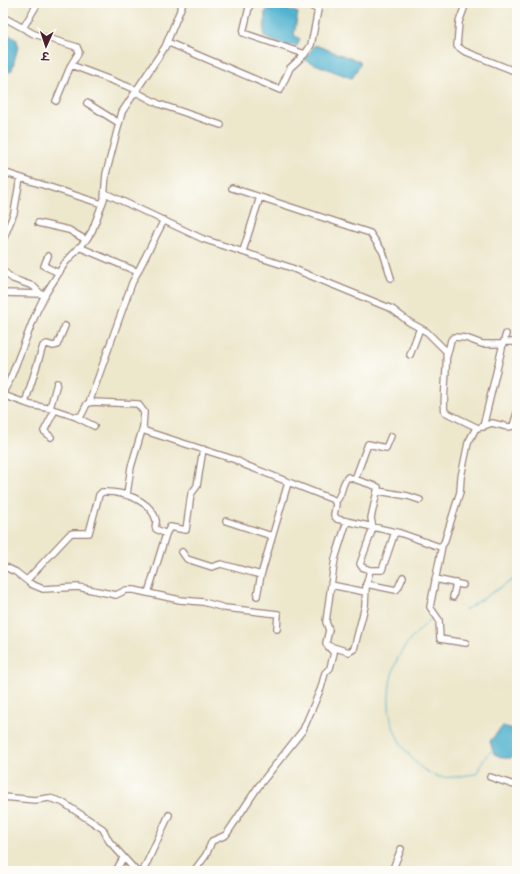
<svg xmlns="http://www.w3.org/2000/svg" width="520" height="874" font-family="Mynerve,'Playpen Sans Deva',sans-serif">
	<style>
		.water { fill: #51b3d0; stroke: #4e697e }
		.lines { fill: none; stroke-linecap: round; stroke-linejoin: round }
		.stream { stroke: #51b3d0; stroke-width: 1 }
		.minor-casing { stroke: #9c837c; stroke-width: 8 }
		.minor { stroke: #fff; stroke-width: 5.5 }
	</style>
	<rect width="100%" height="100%" fill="#fdfcf7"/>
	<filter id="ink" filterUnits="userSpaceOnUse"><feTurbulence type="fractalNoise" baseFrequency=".025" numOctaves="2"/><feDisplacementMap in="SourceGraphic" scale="8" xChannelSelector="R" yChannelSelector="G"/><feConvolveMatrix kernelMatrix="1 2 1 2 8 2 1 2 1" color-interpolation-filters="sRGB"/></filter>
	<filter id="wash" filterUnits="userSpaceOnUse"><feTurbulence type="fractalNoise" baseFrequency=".012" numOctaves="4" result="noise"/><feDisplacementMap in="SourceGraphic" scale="16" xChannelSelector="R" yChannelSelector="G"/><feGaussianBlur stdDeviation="0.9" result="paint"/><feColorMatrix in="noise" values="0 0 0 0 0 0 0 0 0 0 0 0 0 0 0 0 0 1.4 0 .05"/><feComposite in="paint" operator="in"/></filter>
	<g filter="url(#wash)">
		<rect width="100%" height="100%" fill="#ede7cc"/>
		<!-- water -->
		<path class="water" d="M272,6H280L298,13L294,35L300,39L297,46L283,45L264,37L265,12Z
			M3,31L17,40L18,47L12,70L5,74L3,78Z
			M315,45L361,62L353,77L351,78L304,60Z
			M503,726L517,730V743L511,758H504L494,754L490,741Z"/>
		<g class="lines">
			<!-- stream -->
			<path class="stream" d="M465,610L517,577
				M430,619C419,632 403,644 396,662C384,694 386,729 410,756C418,766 426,773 439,777C449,779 465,775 476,774L486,756L493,750"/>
		</g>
	</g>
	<g filter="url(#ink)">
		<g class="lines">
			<defs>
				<path id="minor" d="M250,3L243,33L305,54
					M466,3L459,22L457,46L464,51L517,72
					M3,17L34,34L77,47L79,52L71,65L137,90
					M23,28L38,3
					M167,42L280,90L290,68L305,54L311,45L318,10L306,3
					M136,92L159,104L221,125
					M56,101L71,65
					M87,103L119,123
					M3,172L102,204
					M232,188L260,197L243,251
					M105,193L203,239L289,267L392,309L409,322L427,332L446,351C448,364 442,406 445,412L478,428L492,423L508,427L513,426L517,413
					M260,197L370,233L383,252L391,278
					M38,223L69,230L86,240
					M3,240L14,213L20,178
					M79,247L138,272
					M48,256L44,266L59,273
					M3,271L13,279L33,286L41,294
					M3,293L42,294
					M504,342H517
					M410,355L420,328
					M447,356L451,340L454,337L466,338L482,344H503L506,334
					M3,392L9,382L36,313L46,293L65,263L86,240L92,231L104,199L106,174L122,112L165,47L183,3
					M3,395L31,405L52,409L76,417L81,416L87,404L92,402L138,404L144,412L143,427L145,431L236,460L245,465L334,500L336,504L334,515L337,519L400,533L440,547L444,543L460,492L461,477L468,443L476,428
					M25,403L43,346L47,344L53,346L57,345L65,326
					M89,403L132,283L164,220
					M50,408L57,383
					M76,417L94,426
					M483,427L503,344
					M51,437L44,431L55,410
					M355,479L368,444L386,448L391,436
					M378,491L408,496L420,500
					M127,494L131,467L143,427
					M335,502C343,496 341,483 348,477L378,487L371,518L373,528L360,564L362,567L370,570
					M226,521L272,536
					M347,521L335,559L331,585L326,622L329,630L326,643L329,646L349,652L354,649L365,606L366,587L370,570H382L395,532
					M3,531H4
					M442,546L430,607L439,620L440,639L466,643
					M182,552L187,559L212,567L221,564L261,575L288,483
					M3,566L16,572L31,584L43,589L78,587L116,595L126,590H134L180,600L203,602L225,608L278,614L277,629
					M435,579L463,585
					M27,580L70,534L73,533H89L99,495L102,492C121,491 150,499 156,520C157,523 154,525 156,529L166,534L170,527L186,530L191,494L197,486L203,449
					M366,584L396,590L398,588L403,577
					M331,585L365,592
					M148,593L166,534
					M257,596L261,575
					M453,597L456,583
					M490,777L517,786
					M3,797L35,800L49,798L62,802L103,829L109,841L136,871
					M116,871L123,858
					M143,871L169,815
					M194,871L206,855L212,841L226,835L258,787L303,730L321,688L325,673L330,668L334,653L327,645
					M392,871L401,849"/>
			</defs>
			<!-- minor casing -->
			<use href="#minor" class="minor-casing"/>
			<!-- minor -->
			<use href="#minor" class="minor"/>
		</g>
	</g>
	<!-- margin -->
	<rect width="520" height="874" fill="none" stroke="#fdfcf7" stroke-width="16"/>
	<!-- north arrow -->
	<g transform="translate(46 46) rotate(183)" stroke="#fdfcf7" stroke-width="3" paint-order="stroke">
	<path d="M0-3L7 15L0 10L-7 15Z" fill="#4a1f2b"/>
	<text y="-6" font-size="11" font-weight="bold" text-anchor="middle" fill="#4a1f2b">उ</text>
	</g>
</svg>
